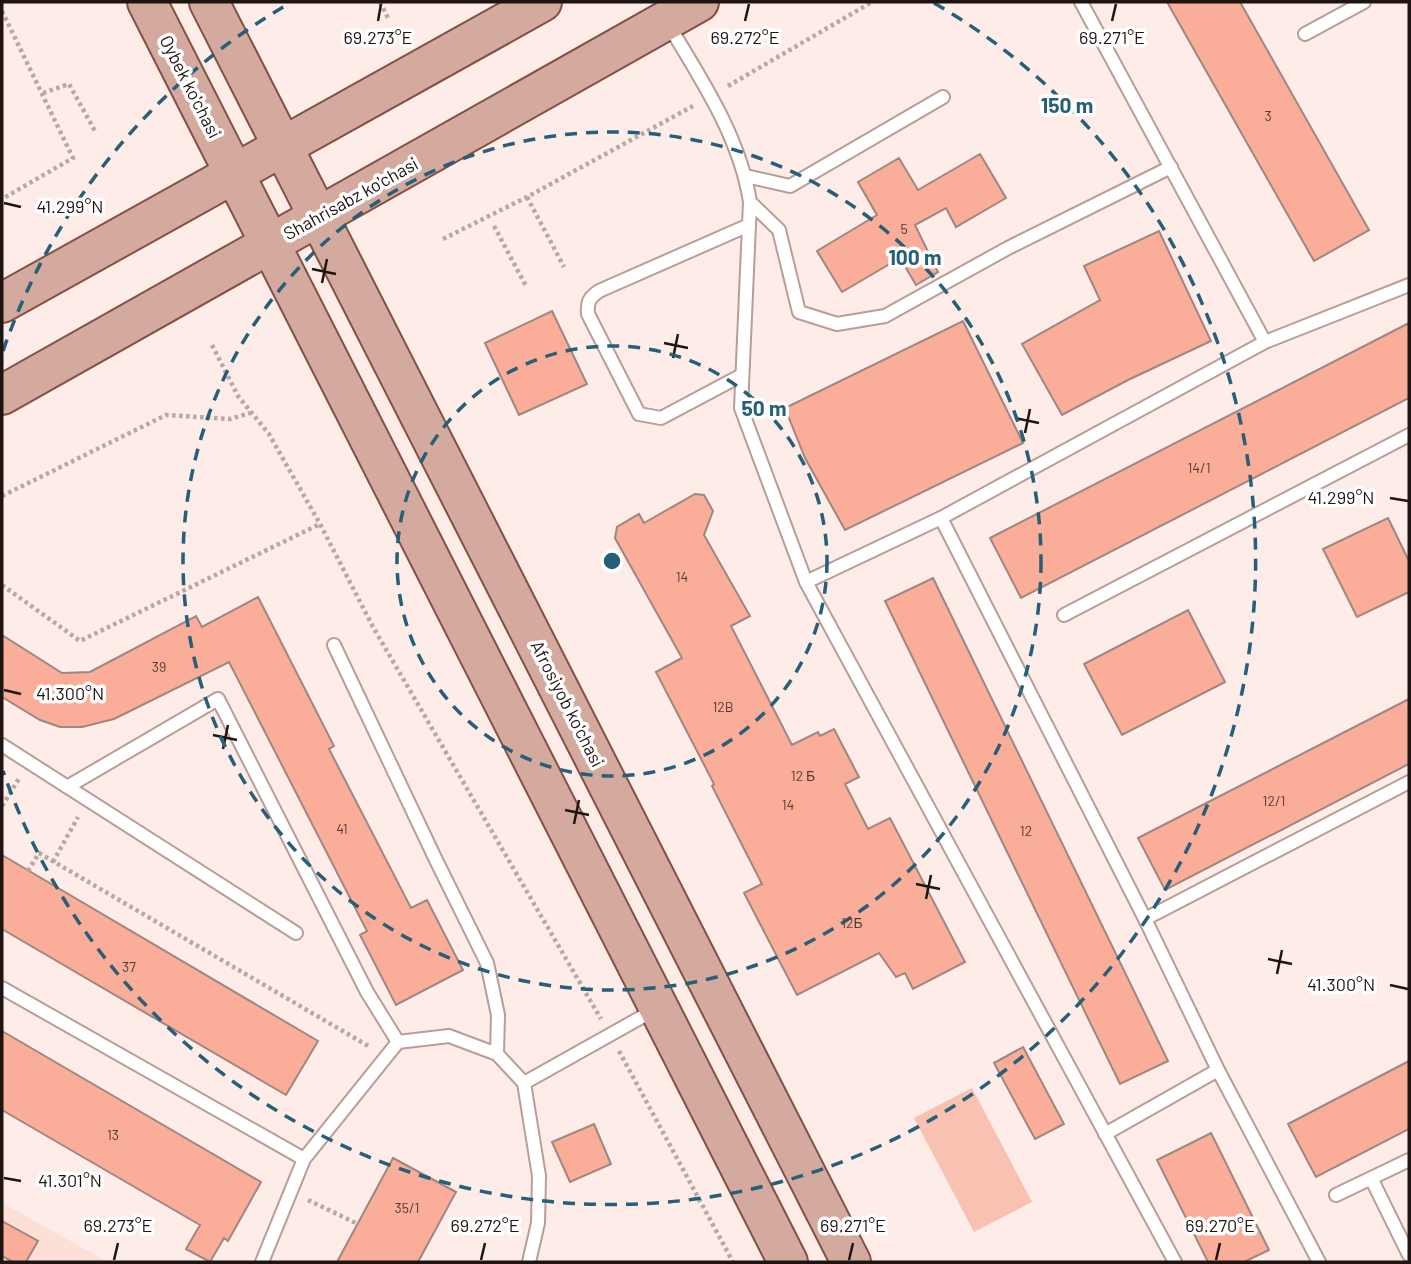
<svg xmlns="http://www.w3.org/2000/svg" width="1411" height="1264" font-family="Barlow,sans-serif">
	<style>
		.built { fill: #fcdfd6 }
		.green { fill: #f9c1b2 }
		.building { fill: #faad98; stroke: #9f867f; stroke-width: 2 }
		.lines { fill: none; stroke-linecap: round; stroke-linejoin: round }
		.service-casing { stroke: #b89e96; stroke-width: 16 }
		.primary-casing { stroke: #835143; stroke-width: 42 }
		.path { stroke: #b7a8a5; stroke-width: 4.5; stroke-dasharray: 3.5 3.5; stroke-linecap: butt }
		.service { stroke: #fff; stroke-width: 12 }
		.primary { stroke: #d5aa9e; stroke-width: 38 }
		.ticks { fill: none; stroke: #1e1512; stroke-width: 2.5 }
		.ring { fill: none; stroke: #255f78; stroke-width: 3.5; stroke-dasharray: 12 9 }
		.labels { text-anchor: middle; stroke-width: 7; stroke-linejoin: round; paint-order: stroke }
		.number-label { font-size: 14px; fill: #553b34 }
		.street-label { font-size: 18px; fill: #1e1512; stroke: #fefefe }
		.ticks-label { font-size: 18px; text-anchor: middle; fill: #1e1512; stroke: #fefefe; stroke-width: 7; stroke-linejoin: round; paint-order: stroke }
		.centre { fill: #255f78; stroke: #fefefe; stroke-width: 3.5 }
		.ring-label { font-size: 21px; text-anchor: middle; font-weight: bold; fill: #255f78; stroke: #fefefe; stroke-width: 7; stroke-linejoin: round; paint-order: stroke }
	</style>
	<rect width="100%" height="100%" fill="#fdece8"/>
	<!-- built -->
	<path class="built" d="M2,1203L108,1262H2Z"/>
	<!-- green -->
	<path class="green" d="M972,1088L1032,1202L974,1232L914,1118Z"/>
	<!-- building -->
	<path class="building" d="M1167,2H1240L1369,230L1314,261Z
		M980,154L1006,198L956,227L946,208L915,225L938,272L916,285L900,258L842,292L817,251L877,215L858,182L899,158L918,190Z
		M1159,231L1211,341L1128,380L1062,415L1022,344L1100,300L1084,266Z
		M552,311L587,384L519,415L485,343Z
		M963,321L1023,443L845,530L805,458L785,408Z
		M1409,323V398L1021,598L990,538Z
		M695,494L704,495L713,511L704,535L750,616L731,626L792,745L818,732L820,736L834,729L859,777L845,784L868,829L890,818L965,962L913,989L905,973L896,977L879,953L797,995L744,893L762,884L712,786L714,784L656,672L682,658L615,538L617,527L639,514L644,523Z
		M1388,518L1409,561V592L1357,617L1323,549Z
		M933,578L1168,1061L1120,1084L885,601Z
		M258,597L334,746L329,749L411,908L427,900L463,970L396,1005L360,935L367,931L229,662L114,719L82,727H60L40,720L2,697V635L62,673L90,672L196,616L202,627Z
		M1188,610L1225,682L1122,735L1084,664Z
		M1409,699V764L1165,890L1138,838Z
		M2,855L318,1041L286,1095L2,929Z
		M2,1031L261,1182L228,1241L224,1238L210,1262L186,1249L200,1225L2,1110Z
		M1023,1047L1064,1124L1035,1139L994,1063Z
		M1409,1061V1129L1316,1177L1288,1124Z
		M594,1124L611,1164L570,1182L552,1142Z
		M1211,1133L1269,1250L1244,1262H1208L1157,1160Z
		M393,1158L456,1192L418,1262H337Z
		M2,1221L38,1241L26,1262H13L2,1256Z"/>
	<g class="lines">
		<defs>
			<path id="service" d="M1081,2L1265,342
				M668,24C701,79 740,137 750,202L741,408L806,582L1175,1262
				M1305,34L1364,2
				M746,176L790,186L943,97
				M750,202L779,230L799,312L837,324L885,316L1008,248L1171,167
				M742,375L661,418L639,414L588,314C587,302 589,298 599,291L749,225
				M941,518L1145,919L1218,1070L1105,1134
				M806,582L941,518L1265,342L1409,285
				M1064,615L1409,435
				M334,645L435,858L487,963L498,1015L497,1054
				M2,745L296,933
				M67,787L218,699L367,992L398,1042
				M1145,919L1409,782
				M2,988L304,1159
				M1218,1070L1319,1262
				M524,1083L539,1176L538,1223L529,1262
				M1372,1180L1409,1255
				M1336,1195L1409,1160
				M262,1262L304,1159L398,1042L449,1036L497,1054L524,1083L656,1009"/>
			<path id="primary" d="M147,2L788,1262
				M209,2L851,1262
				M2,303L542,2
				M2,395L699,2"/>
		</defs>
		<!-- service casing -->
		<use href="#service" class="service-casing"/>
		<!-- primary casing -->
		<use href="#primary" class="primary-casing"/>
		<!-- path -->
		<path class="path" d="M380,2L389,20
			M2,11L73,158L2,199
			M728,86L872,2
			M43,93L69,84L95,131
			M527,197L564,267
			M494,226L526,286
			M443,239L527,197L693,106
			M212,345L238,396L269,434L320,524L373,627L601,1019
			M2,496L166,415L230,419L250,413
			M2,585L80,641L320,524
			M2,806L20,777
			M53,862L78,817
			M28,871L39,853L370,1047
			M619,1051L733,1262
			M308,1200L358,1224"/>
		<!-- service -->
		<use href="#service" class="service"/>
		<!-- primary -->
		<use href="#primary" class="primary"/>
	</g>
	<!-- ticks -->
	<path class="ticks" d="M378,21L381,4M745,21L749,4M1112,21L1116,4M4,203L21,207M312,269L336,274M322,283L327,259M664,343L688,348M673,358L678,334M1015,418L1039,423M1025,433L1030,409M1390,498L1408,501M4,690L21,694M213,735L237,740M223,749L228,725M565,810L589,815M574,824L579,800M916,884L940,889M926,899L931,875M1268,959L1292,964M1277,974L1282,950M1390,985L1408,989M4,1178L21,1181M114,1260L118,1243M481,1260L485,1243M849,1260L853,1243M1216,1260L1220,1243"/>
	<!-- distance rings -->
	<g class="ring">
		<circle cx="612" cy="561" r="215"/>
		<circle cx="612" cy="561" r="429"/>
		<path d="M3 351A644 644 0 0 1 290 3M934 3A644 644 0 1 1 3 771"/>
	</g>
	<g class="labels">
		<!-- number labels -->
		<g class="number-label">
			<text x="1268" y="121">3</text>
			<text x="904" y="234">5</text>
			<text x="1199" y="473">14/1</text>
			<text x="682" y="582">14</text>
			<text x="159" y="672">39</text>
			<text x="723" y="712">12B</text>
			<text x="803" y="781">12 Б</text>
			<text x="1274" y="806">12/1</text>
			<text x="788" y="810">14</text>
			<text x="342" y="834">41</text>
			<text x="1026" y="836">12</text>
			<text x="852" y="928">12Б</text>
			<text x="129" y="972">37</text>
			<text x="113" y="1140">13</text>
			<text x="407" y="1213">35/1</text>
		</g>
		<!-- street labels -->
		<g class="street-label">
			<text transform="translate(190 87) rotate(63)" y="6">Oybek ko'chasi</text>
			<text transform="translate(351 199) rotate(-29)" y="6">Shahrisabz ko'chasi</text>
			<text transform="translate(567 704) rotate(63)" y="6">Afrosiyob ko'chasi</text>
		</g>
	</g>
	<g class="ticks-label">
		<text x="378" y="44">69.273°E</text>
		<text x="745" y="44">69.272°E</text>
		<text x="1112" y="44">69.271°E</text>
		<text x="70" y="213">41.299°N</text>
		<text x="1341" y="504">41.299°N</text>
		<text x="70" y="700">41.300°N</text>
		<text x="1341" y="991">41.300°N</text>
		<text x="70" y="1187">41.301°N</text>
		<text x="118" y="1232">69.273°E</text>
		<text x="485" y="1232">69.272°E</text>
		<text x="853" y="1232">69.271°E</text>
		<text x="1220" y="1232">69.270°E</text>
	</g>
	<circle cx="612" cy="561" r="10" class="centre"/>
	<g class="ring-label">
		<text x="1067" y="113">150 m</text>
		<text x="915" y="265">100 m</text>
		<text x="764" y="416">50 m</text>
	</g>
	<!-- border -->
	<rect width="1411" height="1264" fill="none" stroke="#1e1512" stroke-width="7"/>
</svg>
